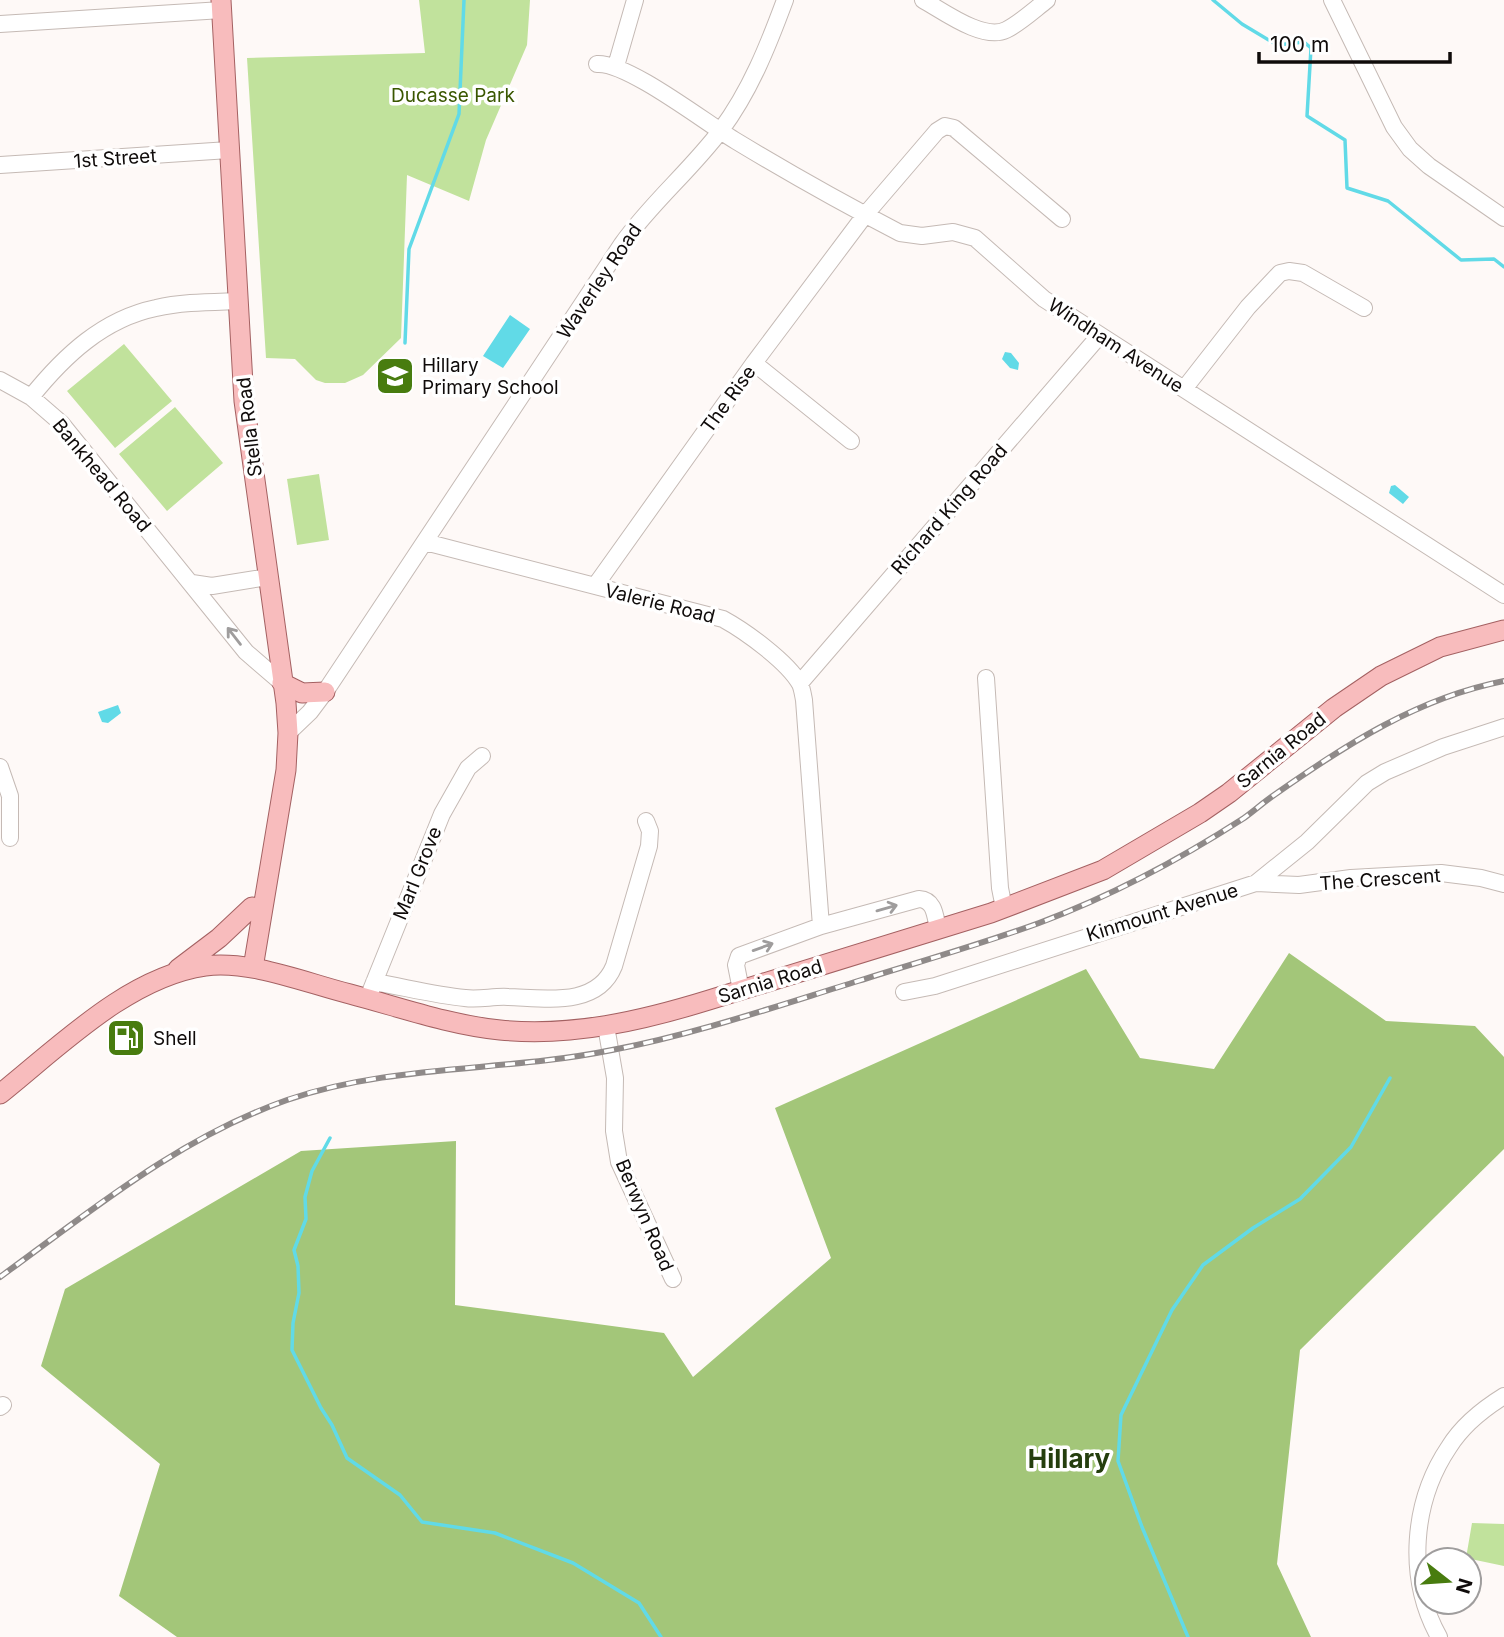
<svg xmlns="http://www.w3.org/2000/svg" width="1504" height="1637" font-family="Inter,sans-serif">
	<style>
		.green { fill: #c1e29c }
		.forest { fill: #a3c679 }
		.water { fill: #61dae7 }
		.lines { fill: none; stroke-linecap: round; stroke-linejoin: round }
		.stream { stroke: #61dae7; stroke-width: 3.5 }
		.minor-casing { stroke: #c5bab5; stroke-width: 18 }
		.major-casing { stroke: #a46162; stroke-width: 21 }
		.minor { stroke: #fff; stroke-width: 16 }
		.major { stroke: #f8bcbd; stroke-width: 19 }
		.rail-casing { stroke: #8f8a89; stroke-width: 6 }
		.rail { stroke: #fff; stroke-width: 3.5; stroke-dasharray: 10; stroke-linecap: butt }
		.oneway { stroke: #9f9d9d }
		.labels { text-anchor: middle; stroke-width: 7; stroke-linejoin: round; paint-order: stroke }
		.park-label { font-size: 19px; fill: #3a5700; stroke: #fff }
		.street-label { font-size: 19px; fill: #0f0b0a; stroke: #fff }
		.poi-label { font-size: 19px; fill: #0f0b0a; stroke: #fff; text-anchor: start }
		.district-label { font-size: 26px; font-weight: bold; fill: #243e0d; stroke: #fff }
	</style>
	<rect width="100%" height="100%" fill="#fef9f7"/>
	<!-- green -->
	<path class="green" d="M419,0H530L527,45L486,140L469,201L407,175L401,338L363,375L345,383H325L316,380L295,359L266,358L247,58L425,53Z
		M124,344L172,401L115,448L67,391Z
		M175,407L223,463L167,511L119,454Z
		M319,474L329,540L297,545L287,479Z
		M1472,1523L1504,1524V1566L1466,1558Z"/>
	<!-- forest -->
	<path class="forest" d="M1289,953L1386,1021L1475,1026L1504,1057V1149L1300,1350L1277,1564L1311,1637H177L119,1596L160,1464L41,1366L65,1289L301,1151L456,1141L455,1305L664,1333L693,1377L831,1258L775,1108L1086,969L1140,1058L1214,1069Z"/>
	<!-- water -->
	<path class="water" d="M510,315L530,329L503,368L483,356Z
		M1005,352L1011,353L1019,363L1018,370L1010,368L1002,359Z
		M1395,485L1409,497L1403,504L1389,493L1391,486Z
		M118,705L121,713L108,723L102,722L98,712Z"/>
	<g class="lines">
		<!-- stream -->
		<path class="stream" d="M1213,0L1242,24L1277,45L1304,42L1311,48L1307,116L1345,140L1347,188L1388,201L1461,260L1494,259L1504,267
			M405,343L409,249L459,114L464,0
			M330,1138L312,1171L305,1197L306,1219L294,1250L298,1266L299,1293L293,1323L292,1350L321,1408L332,1425L347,1458L400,1495L422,1522L495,1533L573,1563L639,1603L661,1637
			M1188,1637L1142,1527L1118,1461L1121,1415L1172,1310L1203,1265L1253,1228L1300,1199L1351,1147L1390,1078"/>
		<defs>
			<path id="minor" d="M923,0C943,11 983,41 1006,30C1020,23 1034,10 1047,0
				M1332,0L1394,127L1410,149L1429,166L1504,218
				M0,24L222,10
				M597,64C628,62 707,124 736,141C789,173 844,204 900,233L922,236L953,232L975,238L1044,299L1504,595
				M616,66L635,0
				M0,165L229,150
				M754,363L851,441
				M0,380L31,397L61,423L246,652L282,683
				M1184,389L1248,307L1280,273L1289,271L1303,273L1364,308
				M31,397C64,356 103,319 156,308C182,302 211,302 238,301
				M425,542L723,619C745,631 788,662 800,684C802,688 803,695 804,700L821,926
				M192,583L212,586L268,577
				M595,586L754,363L865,215L937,131L945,126L954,128L1062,219
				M986,678L1000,888L1004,908
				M800,683L1100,335
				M288,733L310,712L325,692L622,244C651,203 691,170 721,130C750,91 768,46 785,0
				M0,767L10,796V838
				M1256,883L1299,885L1351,878L1441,873L1481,878L1504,884
				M374,982C404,987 434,995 465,998C479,1000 494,996 508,997C544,998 597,1008 614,966L649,846L650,831L646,821
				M371,990L442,814L468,768L482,756
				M741,990L736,965L739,956L821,926L919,899C935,900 935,916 938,929
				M904,992L935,986L1256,883L1307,842L1367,783L1385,772L1443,747L1504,727
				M606,1026L615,1078L614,1131L619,1162L673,1279
				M0,1407L3,1405
				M1439,1637C1406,1578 1412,1502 1449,1447C1462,1426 1483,1409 1504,1396"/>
			<path id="major" d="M221,0L244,401L286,703L288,733L286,770L253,968
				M282,683L302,693L325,692
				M178,969L219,938L252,907
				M0,1094C59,1047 128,977 205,966C251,960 306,983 350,994C399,1007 450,1025 500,1030C572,1037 641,1021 709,1000L991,913L1103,870L1200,813L1229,793L1334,708L1381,676L1440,647L1504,630"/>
		</defs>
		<!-- minor casing -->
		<use href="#minor" class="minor-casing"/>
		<!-- major casing -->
		<use href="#major" class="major-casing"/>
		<!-- minor -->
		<use href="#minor" class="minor"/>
		<!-- major -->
		<use href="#major" class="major"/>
		<defs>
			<path id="rail" d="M0,1277C91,1211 179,1138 287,1100C391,1064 505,1072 612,1050C696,1034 777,1006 858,981C918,962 979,945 1039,923C1111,896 1179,860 1244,818C1255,810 1265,801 1277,793C1347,744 1418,698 1504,681"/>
		</defs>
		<!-- rail casing -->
		<use href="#rail" class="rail-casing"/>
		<!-- rail -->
		<use href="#rail" class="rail"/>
	</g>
	<!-- one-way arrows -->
	<defs><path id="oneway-shaft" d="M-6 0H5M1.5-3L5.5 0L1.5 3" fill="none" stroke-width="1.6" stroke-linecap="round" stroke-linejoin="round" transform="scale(1.75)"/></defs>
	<g class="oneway">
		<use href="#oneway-shaft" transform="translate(234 636) rotate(-128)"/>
		<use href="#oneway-shaft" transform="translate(887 908) rotate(-16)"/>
		<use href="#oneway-shaft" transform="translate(763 947) rotate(-20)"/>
	</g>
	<!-- icons -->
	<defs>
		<symbol id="school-square" viewBox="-11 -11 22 22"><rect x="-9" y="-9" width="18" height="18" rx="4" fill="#487c0f" stroke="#fff"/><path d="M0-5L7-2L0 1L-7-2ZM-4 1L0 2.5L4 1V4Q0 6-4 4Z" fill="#fff"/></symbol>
		<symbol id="fuel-square" viewBox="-11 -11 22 22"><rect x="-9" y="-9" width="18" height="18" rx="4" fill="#487c0f" stroke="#fff"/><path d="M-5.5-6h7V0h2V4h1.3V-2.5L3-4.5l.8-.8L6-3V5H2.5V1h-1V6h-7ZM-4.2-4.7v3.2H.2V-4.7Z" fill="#fff"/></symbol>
	</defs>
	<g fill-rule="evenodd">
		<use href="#school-square" x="373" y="354" width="44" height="44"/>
		<use href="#fuel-square" x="104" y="1016" width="44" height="44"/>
	</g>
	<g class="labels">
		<!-- park labels -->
		<g class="park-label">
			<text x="453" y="102">Ducasse Park</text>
		</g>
		<!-- street labels -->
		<g class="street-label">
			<text transform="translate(115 158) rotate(-4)" y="7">1st Street</text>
			<text transform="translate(599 281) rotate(-56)" y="7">Waverley Road</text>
			<text transform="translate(1116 345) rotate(33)" y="7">Windham Avenue</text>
			<text transform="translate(728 399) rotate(-54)" y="7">The Rise</text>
			<text transform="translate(249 427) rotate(-97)" y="7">Stella Road</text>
			<text transform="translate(102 475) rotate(50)" y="7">Bankhead Road</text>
			<text transform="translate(949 509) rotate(-49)" y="7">Richard King Road</text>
			<text transform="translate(660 603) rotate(14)" y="7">Valerie Road</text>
			<text transform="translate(1281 750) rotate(-39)" y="7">Sarnia Road</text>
			<text transform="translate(417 873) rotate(-68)" y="7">Marl Grove</text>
			<text transform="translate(1380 879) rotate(-4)" y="7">The Crescent</text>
			<text transform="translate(1162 912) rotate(-17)" y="7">Kinmount Avenue</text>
			<text transform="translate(770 981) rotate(-17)" y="7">Sarnia Road</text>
			<text transform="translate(645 1215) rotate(67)" y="7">Berwyn Road</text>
		</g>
		<!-- poi labels -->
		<g class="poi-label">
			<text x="422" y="372">Hillary<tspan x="422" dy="22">Primary School</tspan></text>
			<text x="153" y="1045">Shell</text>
		</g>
		<!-- district labels -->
		<g class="district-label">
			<text x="1069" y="1468">Hillary</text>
		</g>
	</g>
	<!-- north arrow -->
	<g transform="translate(1448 1581) rotate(107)"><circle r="33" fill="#ffffff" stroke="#9f9d9d" stroke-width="2"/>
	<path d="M0-5L12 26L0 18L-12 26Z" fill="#487c0f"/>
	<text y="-10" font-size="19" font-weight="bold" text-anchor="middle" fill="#0f0b0a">N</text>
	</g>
	<!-- scale -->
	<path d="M1259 52v10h191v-10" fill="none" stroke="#0f0b0a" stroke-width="3.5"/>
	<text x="1270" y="52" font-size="21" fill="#0f0b0a" stroke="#ffffff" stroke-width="5" paint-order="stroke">100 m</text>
</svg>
